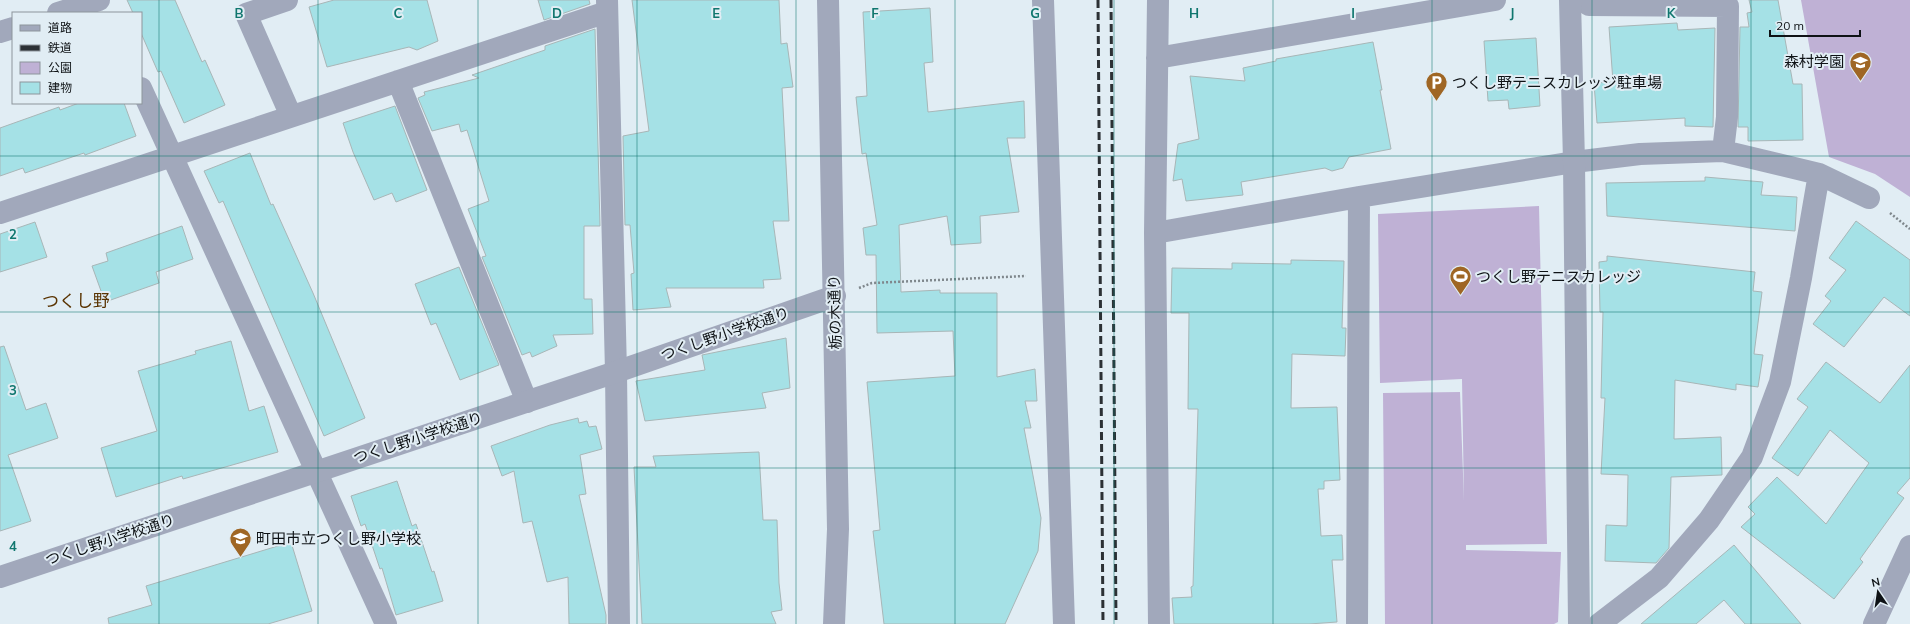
<svg xmlns="http://www.w3.org/2000/svg" width="1910" height="624" font-family="Mulish,'Noto Sans JP',sans-serif">
	<style>
		.green { fill: #bfb1d5 }
		.building { fill: #a5e1e6; stroke: #a8b6b7 }
		.lines { fill: none; stroke-linecap: round; stroke-linejoin: round }
		.path { stroke: #7f878c; stroke-width: 2.5; stroke-dasharray: 2 2; stroke-linecap: butt }
		.minor { stroke: #a1a8bb; stroke-width: 22 }
		.tertiary { stroke: #a1a8bb; stroke-width: 22 }
		.rail { stroke: #2c3135; stroke-width: 3; stroke-dasharray: 8 4; stroke-linecap: butt }
		.grid { fill: none; stroke: #0f766e; stroke-width: 1; stroke-opacity: 0.55 }
		.labels { text-anchor: middle; stroke-width: 4; stroke-linejoin: round; paint-order: stroke }
		.poi-label { font-size: 15px; fill: #0e1215; stroke: #e1edf4; text-anchor: start }
		.street-label { font-size: 15px; fill: #0e1215; stroke: #e1edf4 }
		.quarter-label { font-size: 17px; fill: #593301; stroke: #e1edf4 }
		.grid-label { font-size: 13px; text-anchor: middle; font-weight: bold; fill: #0f766e; stroke: #e1edf4; stroke-width: 4; stroke-linejoin: round; paint-order: stroke }
	</style>
	<rect width="100%" height="100%" fill="#e1edf4"/>
	<!-- green -->
	<path class="green" d="M1801,0H1910V197L1875,174L1829,157Z
		M1539,206L1547,544L1466,545V550L1561,552L1558,622L1554,624H1385L1383,393L1460,392L1464,501L1462,379L1380,383L1378,214Z"/>
	<!-- building -->
	<path class="building" d="M127,0H175L202,62L205,60L225,105L184,123L161,71L158,72L141,33V13H133Z
		M334,0H427L438,41L417,50L409,47L327,67L309,7Z
		M538,0H589L590,4L544,20Z
		M632,0H779L781,44L787,43L793,87L782,88L789,221H773L781,279L763,280L764,288H666L671,307L633,310L631,274L634,273L630,225H625L623,136L649,131Z
		M1749,0H1778L1793,84H1802L1803,140L1748,141V127H1738L1740,27H1749L1747,13L1752,12Z
		M930,8L933,62L924,63L928,112L1024,101L1025,138H1007L1019,212L980,216L981,243L951,245L947,216L899,225L901,292L940,290V293H997V377L1035,369L1037,401H1025L1031,428H1024L1041,518L1038,551L1005,624H884L873,531L880,530L867,382L955,376L953,331L877,333L876,255H866L863,228L877,225L866,153L862,154L856,97L867,96L863,12Z
		M1677,23L1678,30L1715,28L1713,127L1685,126V118L1597,123L1594,83L1613,82L1609,27Z
		M595,29L600,226H584V299H592L593,334L553,335L557,346L532,357L530,352L522,355L482,257L486,256L468,209L489,201L467,130L461,132L459,124L432,131L418,98L425,95L424,92L479,78L472,75L545,50V46Z
		M1536,38L1540,106L1509,109L1508,100L1488,101L1484,41Z
		M1373,42L1382,90H1380L1391,149L1349,157L1343,168L1332,171L1325,168L1241,182L1243,195L1186,201L1182,179L1173,181L1178,144L1199,139L1190,76L1245,81L1243,68L1276,61V59Z
		M79,103H124L136,136L85,155L84,153L25,173L23,168L0,176V128L59,107L60,110Z
		M395,106L427,190L396,202L392,193L374,200L353,152L343,123Z
		M250,153L271,205L273,204L313,293L365,418L324,436L223,201L219,203L204,171Z
		M1705,177L1763,182L1761,195L1797,197L1795,231L1607,216L1606,183L1705,181Z
		M1856,221L1910,260V316L1884,297L1844,347L1813,324L1831,301L1825,296L1846,270L1829,258Z
		M35,222L47,257L0,272V234Z
		M182,226L193,259L156,272L159,283L105,302L92,266L108,261L106,253Z
		M1607,256L1755,272L1753,291L1762,292L1754,354L1763,355L1758,387L1736,384V390L1675,380L1674,439L1721,437L1722,475L1671,477L1669,548L1656,563L1605,561L1606,525L1627,526L1628,475L1601,474L1605,398H1601L1603,312H1600L1599,262L1607,261Z
		M1291,260L1344,261L1342,328H1346L1345,356L1292,354L1291,408L1337,407L1340,480L1324,481V489H1318L1321,536L1342,535L1343,560H1332L1337,622L1309,624H1174L1172,598L1192,597L1191,587L1193,586L1198,409H1188L1189,313H1171L1172,268L1232,269V263L1291,264Z
		M459,267L499,365L460,380L436,323L431,325L415,284Z
		M786,338L790,388L762,393L766,408L645,421L636,381L705,370L702,355Z
		M231,341L249,411L264,406L278,452L183,479L182,476L116,497L101,448L157,431L138,371L196,354L195,351Z
		M4,346L26,410L46,403L58,438L8,455L31,521L0,531V347Z
		M1826,362L1880,403L1910,365V478L1897,493L1904,498L1860,559L1863,562L1834,599L1741,527L1755,514L1748,507L1777,477L1826,524L1869,463L1830,430L1798,476L1772,458L1808,407L1797,399Z
		M578,418L579,423L587,421L589,427L596,426L602,449L580,455L586,494L579,495L606,615V624H569L568,577L547,582L532,521L523,523L514,471L502,476L491,446L550,425Z
		M759,452L763,520H777L779,583L782,610L771,612L776,624H642L634,467H656L653,456Z
		M397,481L412,526L416,524L432,572L434,571L443,601L396,615L382,568L380,569L365,524L361,526L351,496Z
		M291,542L312,611L268,624H109L108,618L152,605L146,586Z
		M1734,545L1801,624H1745L1724,600L1696,624H1641Z"/>
	<g class="lines">
		<!-- path -->
		<path class="path" d="M1890,213L1910,229
			M859,288L872,283L1026,276"/>
		<!-- minor -->
		<path class="minor" d="M287,0L246,14L291,116
			M607,0L616,372L619,624
			M1043,0L1064,624
			M1158,0L1155,233L1159,624
			M1582,0L1589,5L1728,6L1727,117L1723,151
			M58,13L99,0
			M0,32L13,28
			M1157,58L1495,0
			M398,81L527,402
			M141,88L386,624
			M0,213L607,12
			M1155,233L1359,197L1574,162L1640,154L1723,151L1819,174L1869,198
			M1357,624L1359,197
			M1599,624L1659,578L1709,520L1752,457L1780,382L1801,278L1819,174
			M1874,624L1910,546"/>
		<!-- tertiary -->
		<path class="tertiary" d="M828,0L838,529L834,624
			M1570,0L1574,162L1579,624
			M0,577L616,372L835,296"/>
		<!-- rail -->
		<path class="rail" d="M1098,0L1103,624
			M1111,0L1116,624"/>
	</g>
	<!-- grid -->
	<path class="grid" d="M159,0V624M318,0V624M478,0V624M637,0V624M796,0V624M955,0V624M1114,0V624M1273,0V624M1432,0V624M1592,0V624M1751,0V624M0,156H1910M0,312H1910M0,468H1910"/>
	<!-- icons -->
	<defs>
		<symbol id="school-pin" viewBox="-11 -11 22 30"><path d="M0 17L-7.5 6A9.5 9.5 0 1 1 7.5 6Z" fill="#9f6624" stroke="#e1edf4"/><path d="M0-5L7-2L0 1L-7-2ZM-4 1L0 2.5L4 1V4Q0 6-4 4Z" fill="#fff"/></symbol>
		<symbol id="parking-pin" viewBox="-11 -11 22 30"><path d="M0 17L-7.5 6A9.5 9.5 0 1 1 7.5 6Z" fill="#9f6624" stroke="#e1edf4"/><path d="M-3.5-5.5H1a3.5 3.5 0 0 1 0 7H-1V5.5H-3.5ZM-1-3.4V-.6H.8a1.4 1.4 0 0 0 0-2.8Z" fill="#fff"/></symbol>
		<symbol id="stadium-pin" viewBox="-11 -11 22 30"><path d="M0 17L-7.5 6A9.5 9.5 0 1 1 7.5 6Z" fill="#9f6624" stroke="#e1edf4"/><path d="M0-5a6.5 5 0 1 0 0 10a6.5 5 0 1 0 0-10ZM-3.5-1.8h7v3.6h-7Z" fill="#fff"/></symbol>
	</defs>
	<g fill-rule="evenodd">
		<use href="#school-pin" x="1848" y="50" width="25" height="34"/>
		<use href="#parking-pin" x="1424" y="70" width="25" height="34"/>
		<use href="#stadium-pin" x="1448" y="264" width="25" height="34"/>
		<use href="#school-pin" x="228" y="526" width="25" height="34"/>
	</g>
	<g class="labels">
		<!-- poi labels -->
		<g class="poi-label">
			<text x="1844" y="67" text-anchor="end">森村学園</text>
			<text x="1452" y="88">つくし野テニスカレッジ駐車場</text>
			<text x="1476" y="282">つくし野テニスカレッジ</text>
			<text x="256" y="544">町田市立つくし野小学校</text>
		</g>
		<!-- street labels -->
		<g class="street-label">
			<text transform="translate(835 312) rotate(-91)" y="5">栃の木通り</text>
			<text transform="translate(725 334) rotate(-19)" y="5">つくし野小学校通り</text>
			<text transform="translate(418 438) rotate(-18)" y="5">つくし野小学校通り</text>
			<text transform="translate(110 540) rotate(-18)" y="5">つくし野小学校通り</text>
		</g>
		<!-- quarter labels -->
		<g class="quarter-label">
			<text x="76" y="307">つくし野</text>
		</g>
	</g>
	<g class="grid-label">
		<text x="239" y="18">B</text>
		<text x="398" y="18">C</text>
		<text x="557" y="18">D</text>
		<text x="716" y="18">E</text>
		<text x="875" y="18">F</text>
		<text x="1035" y="18">G</text>
		<text x="1194" y="18">H</text>
		<text x="1353" y="18">I</text>
		<text x="1512" y="18">J</text>
		<text x="1671" y="18">K</text>
		<text x="13" y="239">2</text>
		<text x="13" y="395">3</text>
		<text x="13" y="551">4</text>
	</g>
	<!-- legend -->
	<rect x="12" y="12" width="130" height="92" fill="#e1edf4" stroke="#8d959b"/>
	<rect x="20" y="25" width="20" height="6" fill="#a1a8bb" stroke="#8d959b"/>
	<text x="48" y="32" font-size="12" fill="#0e1215">道路</text>
	<rect x="20" y="45" width="20" height="6" fill="#2c3135" stroke="#8d959b"/>
	<text x="48" y="52" font-size="12" fill="#0e1215">鉄道</text>
	<rect x="20" y="62" width="20" height="12" fill="#bfb1d5" stroke="#8d959b"/>
	<text x="48" y="72" font-size="12" fill="#0e1215">公園</text>
	<rect x="20" y="82" width="20" height="12" fill="#a5e1e6" stroke="#8d959b"/>
	<text x="48" y="92" font-size="12" fill="#0e1215">建物</text>
	<!-- north arrow -->
	<g transform="translate(1878 592) rotate(347)" stroke="#e1edf4" stroke-width="3" paint-order="stroke">
	<path d="M0-3L7 15L0 10L-7 15Z" fill="#0e1215"/>
	<text y="-6" font-size="11" font-weight="bold" text-anchor="middle" fill="#0e1215">N</text>
	</g>
	<!-- scale -->
	<path d="M1770 30v6h90v-6" fill="none" stroke="#0e1215" stroke-width="2"/>
	<text x="1776" y="30" font-size="12" fill="#0e1215" stroke="#e1edf4" stroke-width="3" paint-order="stroke">20 m</text>
</svg>
